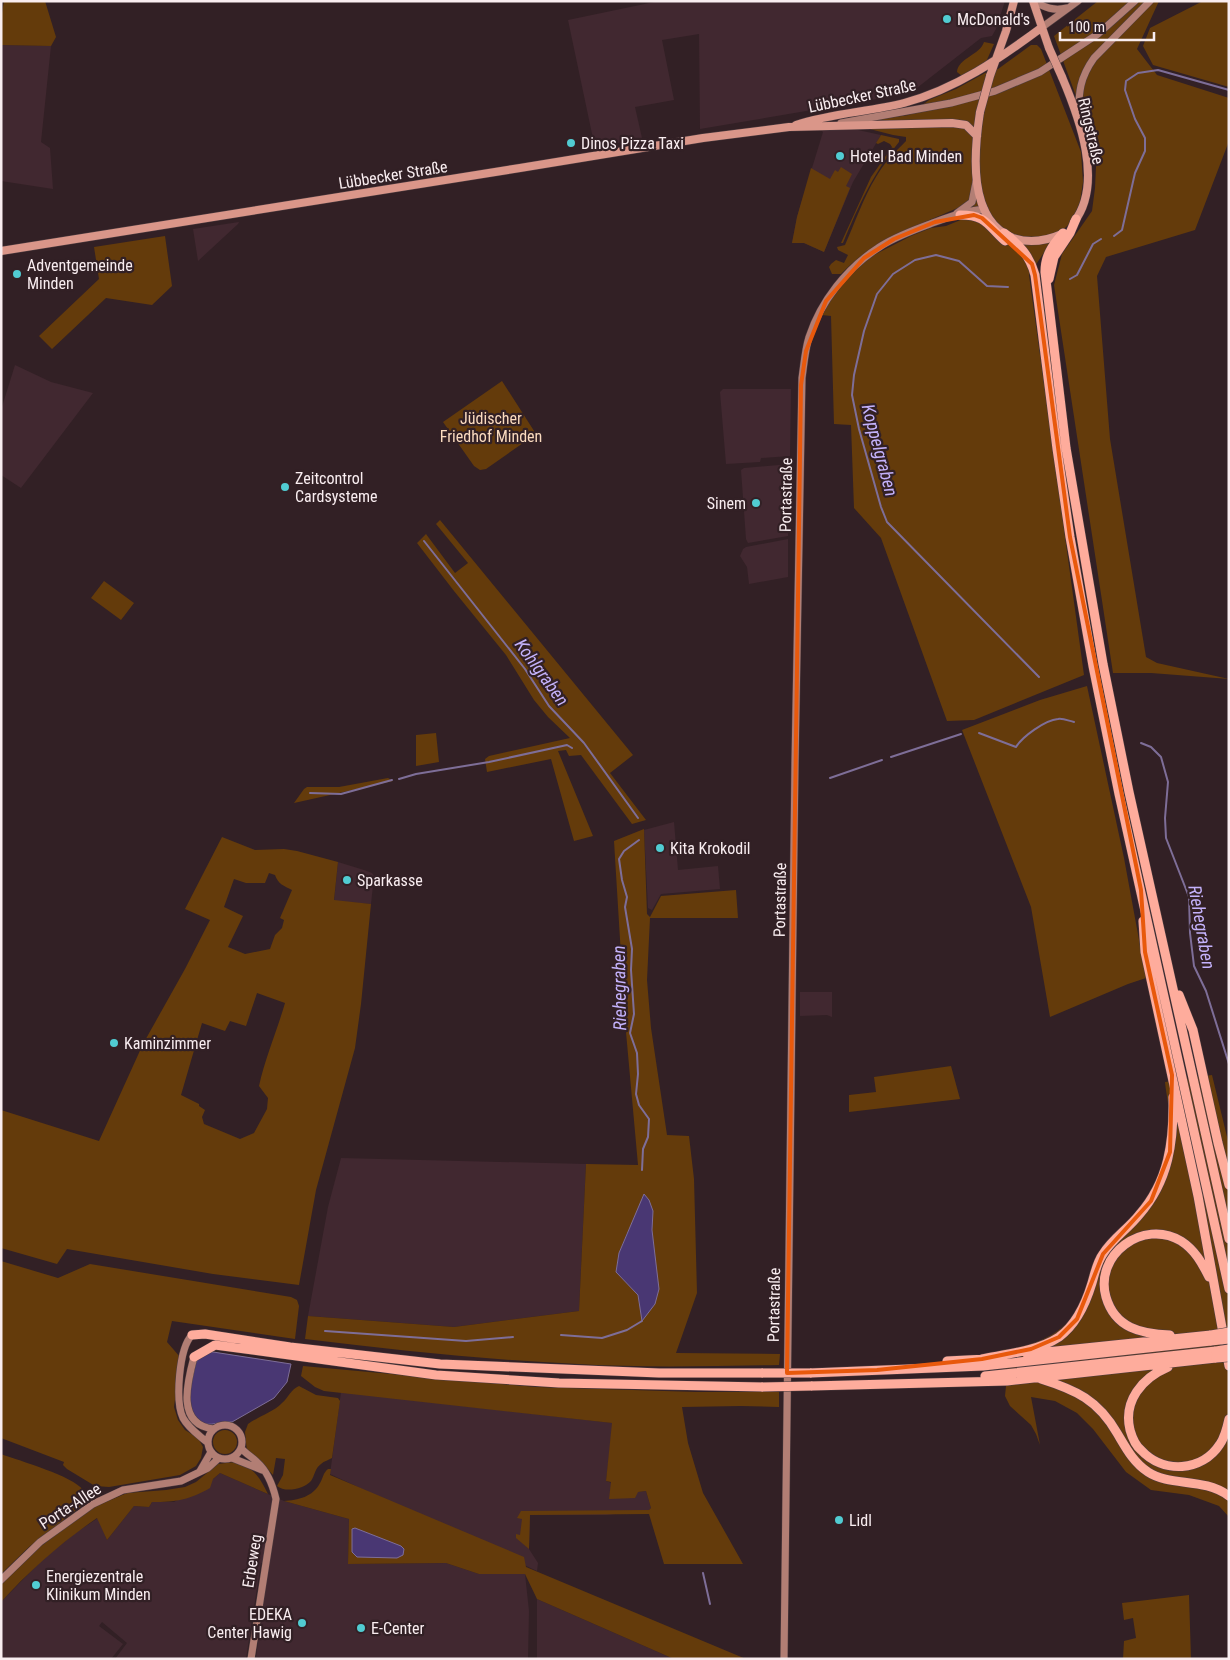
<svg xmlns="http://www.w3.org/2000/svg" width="1230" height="1660" viewBox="0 0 1230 1660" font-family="'Roboto Condensed',sans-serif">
<rect width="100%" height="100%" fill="#322025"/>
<!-- built -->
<path fill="#412830" d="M659,1h346l-9,28 -4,7 -11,2 -68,53 -7,3 -206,35 -1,-95 -37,6 12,60 -39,7 7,31 -47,10 -27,-128z
M1,45l50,1 -10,96 9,6 3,41 -52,-8z
M821,130h37l23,5 -28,47 -29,70 -20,-9h-12l5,-26 26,-85z
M239,222l-1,2 -40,37 -5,-32z
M15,365l36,17 42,11 -72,95 -20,-13v-65z
M723,389h68l-1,67 -29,2 -1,4 -34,2 -6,-72z
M790,464l-2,72 -40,7 -2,-4 -5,-69 3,-2z
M788,539v38l-39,7 -2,-17 -7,-11 3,-7 3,-2z
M674,822l4,48 40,-4 2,23 -59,5 -9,16 -4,-2 -4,-78z
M338,862l26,8 8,3 2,3 -3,28 -37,-3z
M800,992h32v25l-5,-2 -27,1z
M341,1158l245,6 -7,147 -125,16 -146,-11 20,-109z
M341,1392l272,31 -7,58 32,11 8,-1 5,17 -2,2 -42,5h-77l-1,34 9,14 -1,8 -207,-97z
M220,1473l64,28 65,18 -1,45 98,-1 33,11h46l4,37 -1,48h-268v-2h-4l12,-91 -7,-3 -15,96h-131l12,-16 -25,-21 -3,4 24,18 -12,15h-110v-57l41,-42 32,-26 24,-16 9,22 27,-34 15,1 3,-5h22l39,-23z
M537,1599l137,60h-137z"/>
<!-- green -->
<path fill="#643b0b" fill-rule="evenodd" d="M4,1h41l11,36 -5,9 -50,-1v-26z
M1098,1h61l-22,48 20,26 72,23v43l-34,89 -89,27 -9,19 13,163 36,218 11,6 72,16 -78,-6h-38l-59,-388 8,-31 30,-43 3,-23 1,-21 -5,-30 -37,-101z
M1203,1h26v86l-76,-22 -10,-19 7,-18z
M984,42l10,2 -8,18 -24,14 -5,-4c1,-14 23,-17 27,-30z
M1031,45h6l4,4 40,103 2,30 -3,20 -9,20 -20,20 -22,33 55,400 -110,45 -27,1 -66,-183 -27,-30 -3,-83 -17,-1 -3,-108 -9,-1 15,-25 18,-20 19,-15 37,-19 20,-8 15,-2 17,-7 -1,-13c-44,20 -87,32 -121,68h-9l-3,-7 2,-3 5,-4 8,3 4,-8 -10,-5 -1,-3 8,-2c10,-22 18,-47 31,-68 8,-14 19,-25 30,-36v-4l-13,-2 -31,-8 42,-6 -31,-1 36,-5 20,-15 27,-11 29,-16 13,-4z
M881,135l18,4v3c-27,33 -40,63 -56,101h-2l30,-66 21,-30 -2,-3 -6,-3 -6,3 -2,-1z
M841,167l11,7 -6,12 4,2 -26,64 -20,-9h-12l5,-26 14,-49 19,11 5,-9 3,2z
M165,236l7,50 -20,19 -46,-7 -54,51 -13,-13 60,-57 -5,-32z
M502,381l34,53 -50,35 -6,1 -6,-4 -31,-44z
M440,520l193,235 -23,18 36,47 -14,4 -51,-69 -12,1 -3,-6 -8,1 35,85 -19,5 -23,-82 -64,13 -2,-13 4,-3 81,-18 -22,-21 -14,-17 -28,-45 -52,-64 -37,-48 9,-9 29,39 13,-10 -32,-39z
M104,581l30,22 -13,17 -30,-22z
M1087,686l37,172 22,120 -18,6 -78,33 -19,-110 -69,-177 78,-30z
M436,733l3,29 -23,4v-31z
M388,778l5,3 -99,22 10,-14 3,-2h32z
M644,829l3,85 3,3 11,-21 75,-6 2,28h-88l-3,62 4,48 16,107 22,1 5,43 3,114 -21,60 104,1 -1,11c-67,1 -134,3 -201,-1 -92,-4 -183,-14 -273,-25l3,-23 146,11 125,-16 7,-147 52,1 -13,-144 -11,-180zM653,1211l-1,19 3,32 -13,59 -4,-26 -22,-23 3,-19 8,-20z
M222,837l33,13 29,-1 13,2 41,11 -4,38 37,4 -10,100 -6,44 -39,142 -17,95 -86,-11 -146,-25 -10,15 -56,-16v-138l98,31 44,-97 42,-75 25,-49 -25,-11zM269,873l6,2c3,9 9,11 17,15l-12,28 4,2 -2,8 -7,7 -5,14 -25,5 -17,-7 15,-31 -19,-9 10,-28 12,4h19zM257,993l28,10c-8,28 -20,55 -26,83l9,12 -1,11 -13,24 -14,6 -36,-15 -2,-7 3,-7 -6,-4v-2l-18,-9 21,-72 23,8 5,-10 16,5z
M951,1066l9,33 -111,13v-17l27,-3 -2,-15z
M1212,1075l17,70v372l-10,-11 -30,-11 -38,-5 -25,-18 -33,-43 -16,-16 -22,-12 -24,-4 9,48 -4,-11 -5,-9 -21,-19 -5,-10 1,-10 -4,-36c35,-4 69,-18 81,-53 5,-13 6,-28 13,-40 10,-19 27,-30 41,-45 22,-26 33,-62 32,-96 0,-11 -3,-23 -4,-34z
M1,1261l57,17 32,-14 201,33 6,3 2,6 -4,33 -123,-18 -5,21 13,15 -6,50 4,13 7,10 13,8 5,9 -2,11 -5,8 -16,9 -71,12 -14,-1 -28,-17 -4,-4 1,-3 -63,-24z
M303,1366l233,21 161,5h82v15l-38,-1 -59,1 6,36 15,50 40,71h-79l-15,-50 -119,1 -1,34 -13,-11v-4l4,1 2,-16 -5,-1 4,-7 128,-1 2,-2 -5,-17 -8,1 -3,6 -26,1 2,-17 -5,-1 6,-58 -288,-32 -9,-4 -14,-11z
M299,1386l17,9 22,3 2,3 -8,57c-3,2 -8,3 -11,6 -6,4 -6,11 -10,17 -7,8 -26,12 -34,5l6,-11 2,-16 -9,-1 -3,17 -9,-10 -17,-13 -2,-20 3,-8c11,-8 24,-11 34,-21 6,-5 9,-14 17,-17z
M213 1442a12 12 0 1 1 24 0a12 12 0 1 1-24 0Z
M1,1454c19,7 72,22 82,36 4,5 4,9 1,14l-55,43 -28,27z
M235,1462c19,6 24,14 33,32l-48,-21 -7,6 -3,9c-21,12 -34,14 -58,14l-3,5 -15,-1 -27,34 -10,-22c-35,24 -67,52 -96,84v-17l39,-38 25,-20 27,-19 35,-15 39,-3 19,-3 11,-5 22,-18z
M328,1469h3l-1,6 194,82 2,10 220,92h-72l-137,-60 -12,-25h-46l-33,-11 -98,1 1,-45 -65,-18c14,-1 29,-4 36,-18 3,-5 3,-10 8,-14z
M1189,1595l2,64h-68l1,-18 12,-3 -3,-20 -9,2 -2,-17z"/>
<!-- water -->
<path fill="#493773" stroke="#7e6e98" d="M644,1194l5,6 4,11 -1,19 7,59 -4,15 -13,17 -4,-26 -22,-23 3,-19z
M207,1352h6l78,12 -4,18 -13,16 -42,24c-11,-2 -22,6 -31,0 -17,-9 -10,-37 -7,-51 1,-4 1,-9 4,-11 2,-3 6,-6 9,-8z
M355,1528l46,18 3,3 -1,6 -6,3 -40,-1 -5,-5v-23z"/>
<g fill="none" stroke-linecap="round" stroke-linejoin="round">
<!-- stream -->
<path stroke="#7e6e98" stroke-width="2" d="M1114,236l8,-6 13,-57 10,-22v-13l-10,-19 -10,-29 1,-9 12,-8 20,-3 71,20
M1070,279l7,-4 16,-31 8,-5
M1008,287l-21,-1 -28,-25 -23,-6 -21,5 -22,14 -16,20 -13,37 -10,44 -2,20 7,34 22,78 6,15 152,155
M424,541l101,128 24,37 35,37 54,75
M979,733l37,14c6,-10 29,-27 42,-28 5,-1 11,2 16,3
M1141,743l10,4 10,10 7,25 -3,36 1,20 23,59 1,36 4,33 12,25 23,73
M891,757l70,-23
M830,778l52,-18
M399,779l17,-5 73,-12 78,-17 5,3
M310,793l31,1 51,-14
M639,840l-15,11 -5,8 3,21 5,17 -2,10 7,42 -1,21 3,44 -4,19 7,20 1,21 -2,20 3,11 10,14 -1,18 -5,12 -1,21
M325,1331l141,10 47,-4
M561,1335l41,3 25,-8 15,-9
M703,1573l7,31"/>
<defs>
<path id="secondary" d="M1034,1c11,7 20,10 33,7
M1041,28l37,-27
M1078,118c1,-25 1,-39 16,-60l56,-57
M841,123l110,-20 44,-12 45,-19 58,-38 37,-33
M957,213l15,-11 4,-20
M192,1335c-13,13 -17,66 -9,83 6,11 16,17 25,25
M194,1357c-7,26 -18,68 20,72
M208 1442a17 17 0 1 1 34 0a17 17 0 1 1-34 0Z
M241,1448c5,6 11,9 16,14 10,9 16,24 19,37l-25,160
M232,1458l30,12
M200,1471l11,-19
M1,1580l39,-38 53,-38 30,-14 58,-9 27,-13 11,-10
M784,1659l11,-896 7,-385c2,-14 3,-28 7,-41 12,-36 38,-69 69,-89 16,-11 34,-17 52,-24 14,-5 41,-16 55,-14"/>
<path id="primary" d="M1033,1l16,47
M990,76l16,-45 8,-30
M1062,77c17,40 42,106 12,145
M980,112c-6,39 -13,108 33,126 17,6 33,3 49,-4
M796,125c35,-12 73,-13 108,-22 52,-14 95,-44 137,-75
M1,251l519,-83 183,-30 86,-11 163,-4 14,2 11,11"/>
<path id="highway" d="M960,215c27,0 27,10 45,26
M1004,233c15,11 26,23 31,42l22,174 13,88 23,129 26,128 110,495
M1063,233c-11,13 -18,22 -18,39l21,176 37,216 26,128 100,447
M1049,279l5,-22 16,-24 6,-14
M1143,921l2,31 53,244 31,170
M1179,995l14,35 25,113 11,42
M192,1335l13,-1 85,13 150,17 219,9h104
M1170,1335c-29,-1 -55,-7 -64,-38 -12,-42 37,-79 75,-56 14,9 21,22 28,36
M1027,1354l184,-19
M194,1357l21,-12 221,30 123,8 204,4
M982,1359c25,-5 56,-8 77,-22 18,-13 27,-34 33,-54 3,-10 5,-21 11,-29 9,-15 25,-25 36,-39 30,-34 35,-74 34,-118
M947,1361l40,-2
M1168,1367c-26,11 -45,34 -38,63 2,7 5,15 11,20 22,24 61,22 79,-6 5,-7 7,-16 9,-25
M810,1373l173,-7 228,-25
M985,1376l231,-25
M1041,1379c35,11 57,21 76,54 9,15 16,29 31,39 23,15 55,5 81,24
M811,1386l196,-5 209,-23"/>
</defs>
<!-- secondary casing -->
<use href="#secondary" stroke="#4e3d41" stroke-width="8"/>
<!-- primary casing -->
<use href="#primary" stroke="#4e3d41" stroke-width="9"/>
<!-- highway casing -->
<use href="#highway" stroke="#4e3d41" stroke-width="10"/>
<!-- secondary -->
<use href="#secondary" stroke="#b27e74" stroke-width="7"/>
<!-- primary -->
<use href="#primary" stroke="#da9689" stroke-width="8"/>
<!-- highway -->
<use href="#highway" stroke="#feac9c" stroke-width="9"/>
<defs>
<path id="primary-bridge" d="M1049,48l13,29
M980,112l10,-36"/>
<path id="highway-bridge" d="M1211,1335l18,-3
M1211,1341l18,-2
M1216,1351l13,-2
M1216,1358l13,-1
M763,1373h47
M763,1387l48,-1"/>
</defs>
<!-- primary-bridge casing -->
<use href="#primary-bridge" stroke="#4e3d41" stroke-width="9" stroke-linecap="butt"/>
<!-- highway-bridge casing -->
<use href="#highway-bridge" stroke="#4e3d41" stroke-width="10" stroke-linecap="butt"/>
<!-- primary-bridge -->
<use href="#primary-bridge" stroke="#da9689" stroke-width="8"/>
<!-- highway-bridge -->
<use href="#highway-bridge" stroke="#feac9c" stroke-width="9"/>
</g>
<!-- marked area -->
<path fill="none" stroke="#e8590c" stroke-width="4" stroke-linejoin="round" d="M974,215l8,3 50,46 3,11 35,262 71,353 4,62 27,123 -2,77 -19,49 -48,53 -26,65 -18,18 -28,12 -49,10 -105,11 -90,3 14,-988 5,-34 20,-50 38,-43 30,-19 41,-17z"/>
<!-- markers -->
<g fill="#51ccd2" stroke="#322025" stroke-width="2">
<circle cx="947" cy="19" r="5"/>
<circle cx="571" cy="143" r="5"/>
<circle cx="840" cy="156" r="5"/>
<circle cx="17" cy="274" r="5"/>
<circle cx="285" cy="487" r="5"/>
<circle cx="756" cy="503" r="5"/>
<circle cx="660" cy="848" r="5"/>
<circle cx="347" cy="880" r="5"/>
<circle cx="114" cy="1043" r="5"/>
<circle cx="839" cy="1520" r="5"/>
<circle cx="36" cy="1585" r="5"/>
<circle cx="302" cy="1623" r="5"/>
<circle cx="361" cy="1628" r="5"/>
</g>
<g text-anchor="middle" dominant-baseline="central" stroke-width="4.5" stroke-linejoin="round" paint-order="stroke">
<!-- poi labels -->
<g font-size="16" fill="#f9edf0" stroke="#322025" text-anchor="start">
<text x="957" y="19">McDonald's</text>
<text x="581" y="143">Dinos Pizza Taxi</text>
<text x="850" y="156">Hotel Bad Minden</text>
<text x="27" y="265">Adventgemeinde<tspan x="27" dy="18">Minden</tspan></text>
<text x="295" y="478">Zeitcontrol<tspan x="295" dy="18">Cardsysteme</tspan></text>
<text x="746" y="503" text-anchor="end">Sinem</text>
<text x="670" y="848">Kita Krokodil</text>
<text x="357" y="880">Sparkasse</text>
<text x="124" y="1043">Kaminzimmer</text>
<text x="849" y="1520">Lidl</text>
<text x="46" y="1576">Energiezentrale<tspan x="46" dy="18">Klinikum Minden</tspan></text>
<text x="292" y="1614" text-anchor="end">EDEKA<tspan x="292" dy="18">Center Hawig</tspan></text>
<text x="371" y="1628">E-Center</text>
</g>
<!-- street labels -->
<g font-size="16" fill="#f9edf0" stroke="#322025">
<text transform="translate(862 96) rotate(-12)">Lübbecker Straße</text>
<text transform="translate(1091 131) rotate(77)">Ringstraße</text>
<text transform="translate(393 175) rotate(-9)">Lübbecker Straße</text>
<text transform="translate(786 495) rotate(-89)">Portastraße</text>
<text transform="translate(780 900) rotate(-89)">Portastraße</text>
<text transform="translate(774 1305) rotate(-89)">Portastraße</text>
<text transform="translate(70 1506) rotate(-33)">Porta-Allee</text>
<text transform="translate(252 1561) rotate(-81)">Erbeweg</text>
</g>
<!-- park labels -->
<g font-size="16" fill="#fbdbbf" stroke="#322025">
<text x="491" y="418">Jüdischer<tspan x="491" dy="18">Friedhof Minden</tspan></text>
</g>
<!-- water labels -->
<g font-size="18" font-style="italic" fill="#c4b2fb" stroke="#322025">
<text transform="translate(880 450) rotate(75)">Koppelgraben</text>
<text transform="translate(542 672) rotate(54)">Kohlgraben</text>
<text transform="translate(1202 927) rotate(80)">Riehegraben</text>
<text transform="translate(619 988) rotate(-91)">Riehegraben</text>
</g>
</g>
<!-- border -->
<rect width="1230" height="1660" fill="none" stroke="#f9edf0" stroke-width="5"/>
<!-- scale -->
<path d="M1060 32v8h94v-8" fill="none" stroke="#f9edf0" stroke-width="2.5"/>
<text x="1068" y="32" font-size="15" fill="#f9edf0" stroke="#322025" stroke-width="4" paint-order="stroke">100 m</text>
</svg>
